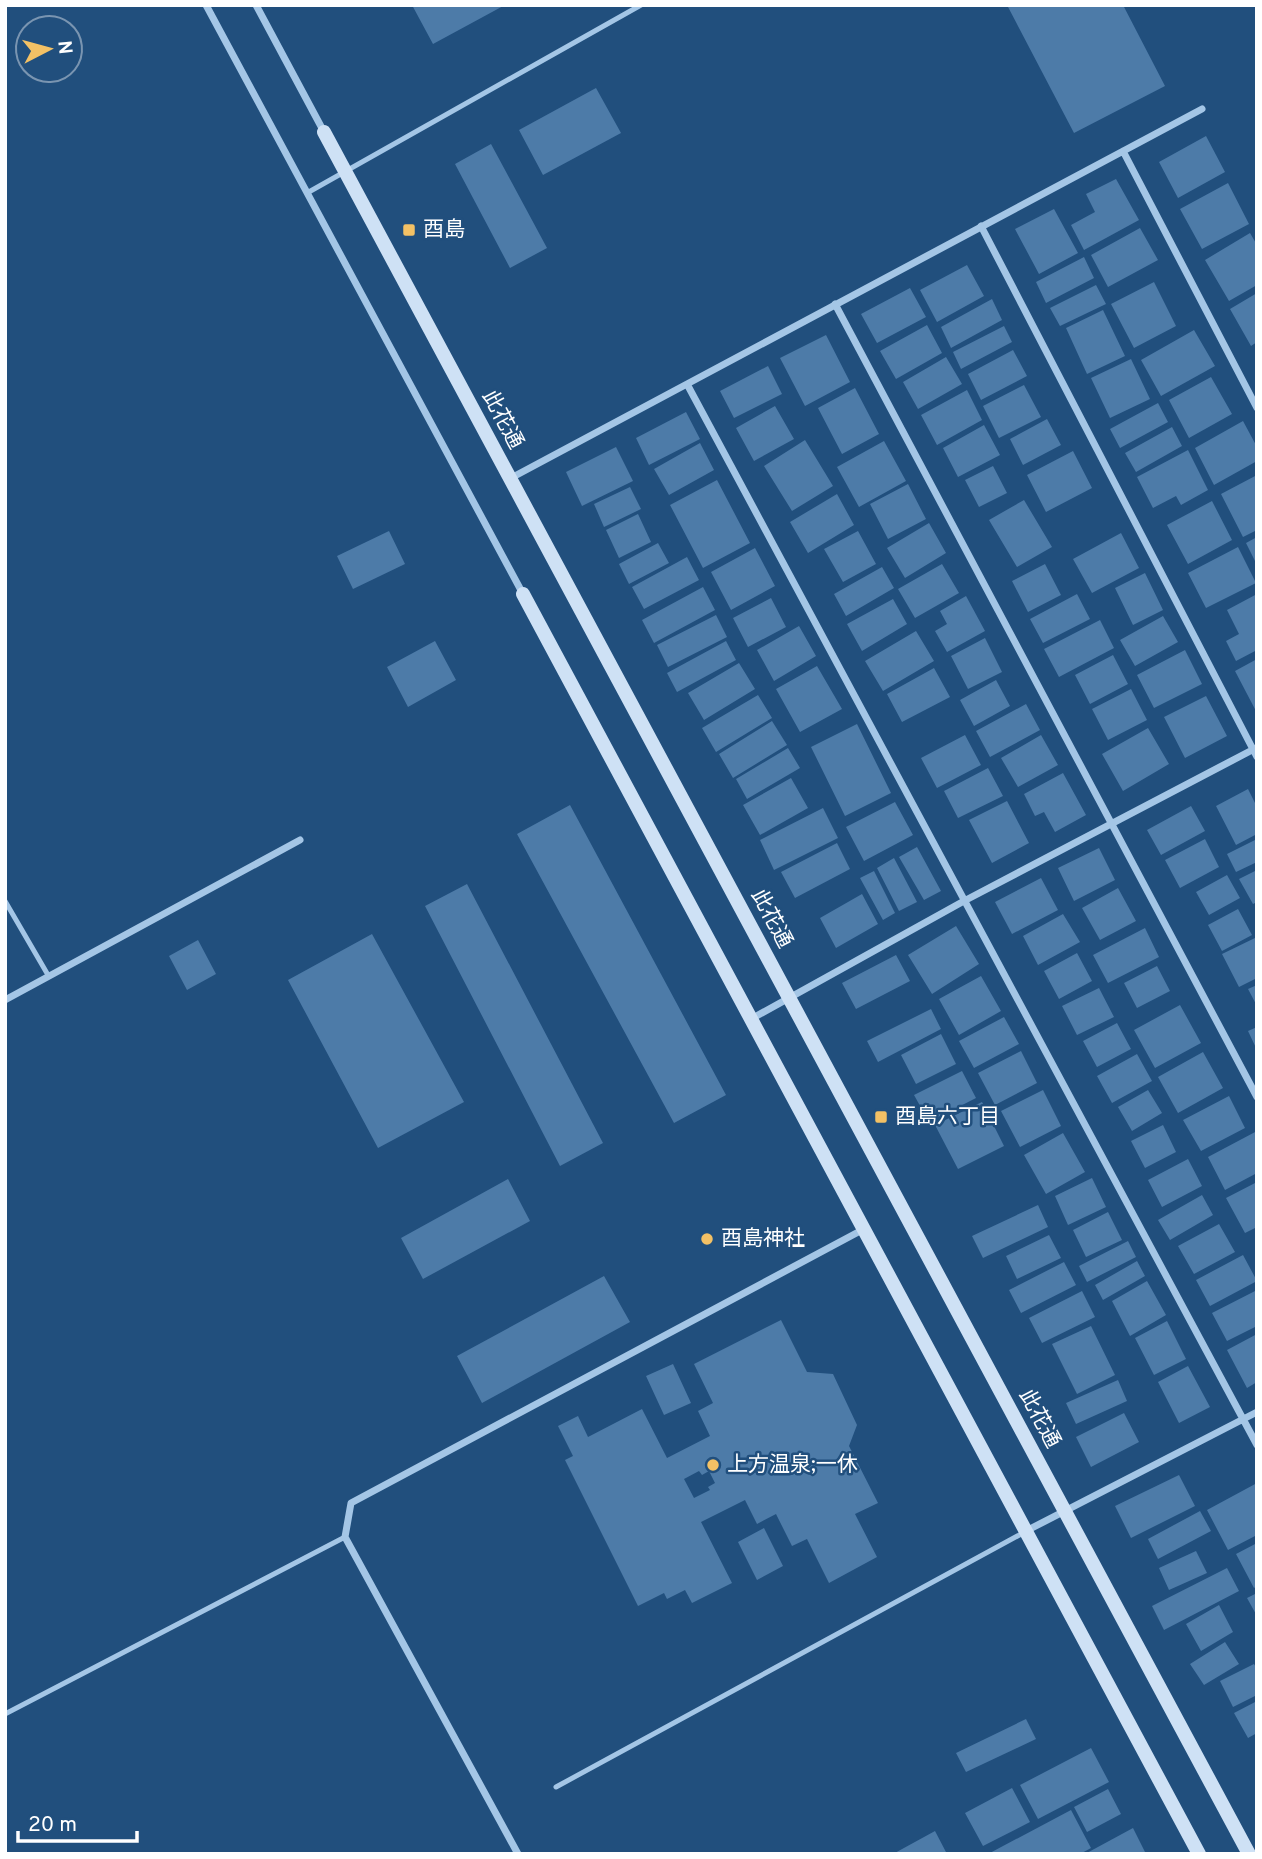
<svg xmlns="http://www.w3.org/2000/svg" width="1262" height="1859" viewBox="0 0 1262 1859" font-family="Overpass,'Noto Sans JP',sans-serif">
<rect width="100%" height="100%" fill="#214f7d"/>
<!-- building -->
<path fill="#4d7ba8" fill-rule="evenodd" d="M412,5h93l-72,39z
M1007,5h116l42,81 -91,47z
M596,88l25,45 -78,42 -24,-45z
M1206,136l19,36 -47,26 -19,-36z
M491,144l56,104 -37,20 -55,-104z
M1116,179l23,41 -55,30 -13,-25 24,-13 -9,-18z
M1228,183l21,41 -47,25 -22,-40z
M1054,209l24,44 -39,21 -24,-45z
M1140,228l18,32 -50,27 -17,-32z
M1250,233l7,12v40l-28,16 -24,-41z
M1084,257l10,21 -48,25 -10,-21z
M967,265l17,31 -47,26 -17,-32z
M1154,282l22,44 -42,22 -23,-44z
M1096,285l10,19 -46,22 -10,-18z
M910,288l16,29 -49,26 -16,-29z
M1257,293v49l-6,4 -21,-37z
M992,299l10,21 -51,28 -10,-21z
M1103,310l22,46 -38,18 -21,-46z
M927,325l15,28 -46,26 -16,-28z
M1004,326l8,16 -51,27 -8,-17z
M1194,330l21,36 -54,30 -20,-36z
M826,335l24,47 -45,24 -25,-48z
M1013,350l14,26 -46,24 -13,-26z
M946,357l16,27 -44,25 -15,-27z
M1131,359l19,40 -40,19 -19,-40z
M768,366l14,28 -48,24 -14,-27z
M1211,377l21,37 -43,24 -20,-38z
M1024,385l17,32 -42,21 -16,-32z
M855,388l24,46 -37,20 -24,-46z
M967,390l15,30 -45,25 -16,-30z
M1158,403l10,19 -48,26 -10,-19z
M775,406l19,33 -40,22 -18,-33z
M686,412l14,27 -51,26 -13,-27z
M1047,419l14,26 -38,20 -13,-26z
M1243,421l14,26v14l-43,24 -19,-37z
M984,425l16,30 -42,22 -15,-29z
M1172,427l10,19 -46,26 -11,-19z
M805,440l28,46 -41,25 -28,-45z
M884,441l22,40 -47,26 -22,-40z
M700,443l14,27 -45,25 -15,-26z
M616,447l17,34 -51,25 -16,-34z
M1188,450l20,40 -27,15 -5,-9 -23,12 -16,-31z
M1073,451l19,37 -46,24 -19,-37z
M993,466l14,27 -28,14 -14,-27z
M1257,475v55l-14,7 -22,-43z
M717,480l33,63 -47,25 -33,-63z
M908,484l18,35 -38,20 -18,-35z
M630,487l11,22 -37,18 -10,-23z
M837,494l17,31 -46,28 -18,-31z
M1024,500l28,47 -35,20 -28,-47z
M1212,501l20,39 -44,24 -21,-39z
M638,514l13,28 -32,16 -13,-28z
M929,523l17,30 -41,25 -18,-30z
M389,531l16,33 -52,25 -16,-33z
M858,531l18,33 -33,18 -19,-33z
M1121,533l18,35 -47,25 -19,-34z
M1257,537v28l-11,-22z
M658,543l11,20 -40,21 -10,-20z
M1238,547l18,36 -50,25 -18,-35z
M755,548l20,38 -44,24 -20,-38z
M687,557l12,23 -55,29 -12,-22z
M942,564l17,29 -44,25 -17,-29z
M1045,564l16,31 -33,17 -16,-31z
M882,567l12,21 -48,28 -12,-22z
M1145,573l18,37 -30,15 -18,-37z
M703,587l12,23 -61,33 -12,-23z
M1077,594l13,25 -47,24 -13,-24z
M1257,594v56l-21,11 -10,-20 13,-7 -12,-24z
M966,596l19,35 -38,21 -12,-21 12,-7 -7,-13z
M771,598l15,29 -38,20 -15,-29z
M893,599l14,25 -45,27 -15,-27z
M716,615l11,22 -59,30 -11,-22z
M1163,616l15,26 -43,24 -15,-26z
M1100,620l14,28 -55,29 -15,-28z
M799,626l17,30 -42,25 -17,-31z
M916,631l18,30 -51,30 -18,-30z
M985,638l17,34 -34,17 -17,-33z
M435,641l21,39 -48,27 -21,-40z
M726,641l10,19 -59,32 -10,-19z
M1185,650l17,34 -48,24 -17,-33z
M1113,655l15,29 -38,20 -15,-29z
M1257,659v54l-22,-42z
M739,663l16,26 -51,31 -16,-27z
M817,666l25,43 -42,23 -24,-43z
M934,668l16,29 -48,25 -15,-28z
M996,680l14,26 -36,20 -14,-26z
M1131,689l16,31 -39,20 -16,-31z
M758,695l14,23 -56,34 -14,-24z
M1206,696l21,40 -42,22 -21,-41z
M1026,704l14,26 -50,27 -14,-26z
M772,721l15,24 -54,33 -14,-24z
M857,724l34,69 -46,23 -34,-69z
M1148,728l21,36 -46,27 -21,-37z
M965,735l16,30 -44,23 -16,-30z
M1041,735l17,30 -40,22 -17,-29z
M788,748l12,20 -53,31 -11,-20z
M988,768l15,28 -45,22 -14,-27z
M1063,773l23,42 -31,17 -11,-20 -9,4 -11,-22z
M791,778l17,30 -48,27 -17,-30z
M1248,789l9,18v27l-21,11 -20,-39z
M1007,801l22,42 -37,20 -23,-43z
M895,802l18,33 -49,26 -18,-34z
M570,805l156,290 -52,28 -157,-289z
M1191,806l14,25 -44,24 -14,-25z
M823,808l15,30 -64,32 -14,-30z
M1205,839l14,28 -39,21 -15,-28z
M1257,839v23l-21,10 -9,-18z
M837,843l13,26 -55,29 -14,-26z
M917,847l24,44 -17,9 -25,-43z
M1099,848l16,32 -41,21 -16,-33z
M894,858l23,44 -18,9 -22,-43z
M1257,870v32l-4,2 -14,-25z
M874,871l21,42 -12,7 -23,-42z
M1227,875l13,23 -31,17 -13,-23z
M1041,878l17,32 -46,24 -17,-32z
M467,884l136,259 -43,23 -135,-260z
M1118,888l18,33 -36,19 -18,-32z
M862,894l16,30 -42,24 -16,-30z
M1238,909l14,26 -30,16 -14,-26z
M1063,914l17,28 -42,23 -15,-29z
M956,926l23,38 -47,30 -24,-39z
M1145,928l14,29 -51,26 -15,-28z
M372,934l92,168 -86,46 -90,-168z
M1257,937v41l-18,9 -17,-33z
M198,940l18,34 -29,16 -18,-34z
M1077,953l15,28 -33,18 -15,-28z
M896,955l14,26 -54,28 -14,-26z
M1157,966l13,25 -33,17 -13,-25z
M981,976l20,35 -42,24 -20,-36z
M1257,985v21l-9,-17z
M1099,988l15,29 -37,18 -15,-29z
M1180,1005l21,38 -46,25 -21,-38z
M931,1009l10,20 -63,33 -11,-21z
M1004,1017l15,27 -45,24 -15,-27z
M1117,1023l14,26 -34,18 -14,-26z
M1257,1027v23l-9,-19z
M941,1034l15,30 -40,20 -15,-29z
M1021,1051l16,32 -42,22 -17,-32z
M1203,1052l20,36 -45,25 -20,-36z
M1137,1054l15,27 -40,22 -15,-27z
M962,1071l14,27 -47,24 -15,-27z
M1043,1090l18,36 -41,21 -19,-36z
M1148,1090l14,23 -30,18 -14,-24z
M1229,1096l16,32 -44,23 -18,-31z
M982,1102l22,44 -46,23 -23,-44z
M1163,1125l13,27 -31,16 -14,-27z
M1257,1131v42l-32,17 -17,-33z
M1063,1133l22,39 -39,22 -22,-39z
M1188,1159l14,27 -40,21 -14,-27z
M1092,1178l14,29 -38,18 -13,-29z
M508,1179l22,42 -107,58 -22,-41z
M1257,1182v45l-12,6 -19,-35z
M1202,1195l11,20 -43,25 -12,-20z
M1038,1205l10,22 -65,31 -11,-22z
M1108,1212l14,28 -36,17 -13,-27z
M1219,1224l16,28 -41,22 -16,-28z
M1049,1235l12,23 -44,21 -11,-23z
M1128,1241l8,16 -49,25 -8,-16z
M1243,1255l14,26 -47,25 -14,-26z
M1137,1261l8,15 -42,24 -8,-15z
M1064,1262l12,23 -55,28 -12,-23z
M604,1276l26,46 -148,81 -25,-47z
M1147,1281l19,34 -36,21 -18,-35z
M1257,1290v36l-30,15 -15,-28z
M1082,1291l13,26 -53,26 -13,-25z
M781,1320l26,52 26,2 24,51 -8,21 29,57 -23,11 22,43 -48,26 -22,-44 -15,7 -16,-32 -19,10 -12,-24 -44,22 31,61 -40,20 -7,-13 -18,9 -3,-6 -26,13 -73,-146 8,-4 -15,-30 20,-10 10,21 54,-28 25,49 43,-22 -12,-25 15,-8 -19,-39zM699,1471l3,4 7,-4 6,12 -7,4 2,3 -16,8 -10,-19z
M1167,1321l19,38 -32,16 -19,-37z
M1091,1326l24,49 -38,19 -25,-50z
M1257,1334v48l-10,6 -20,-38z
M673,1364l18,39 -27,12 -18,-39z
M1188,1366l22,41 -31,16 -21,-41z
M1118,1380l9,21 -51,23 -10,-21z
M1124,1413l15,29 -48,25 -15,-30z
M1179,1475l16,31 -64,32 -16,-32z
M1257,1483v52l-29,15 -21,-40z
M1200,1511l11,20 -53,28 -10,-20z
M764,1528l19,38 -26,14 -19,-38z
M1257,1543v43l-3,2 -18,-34z
M1196,1551l11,22 -38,17 -10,-22z
M1227,1568l12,23 -75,39 -12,-24z
M1257,1593v23l-10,-18z
M1219,1605l14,27 -32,19 -15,-27z
M1225,1642l14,22 -35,21 -14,-21z
M1254,1664l3,5v26l-24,12 -13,-26z
M1257,1701v32l-9,5 -14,-25z
M1026,1719l10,20 -70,33 -10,-19z
M1091,1748l18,34 -71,37 -18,-34z
M1012,1788l18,34 -47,24 -18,-33z
M1108,1789l13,25 -34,18 -13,-25z
M1071,1810l20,38 -11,6h-92z
M1133,1828l13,26h-61z
M935,1831l12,23h-54z"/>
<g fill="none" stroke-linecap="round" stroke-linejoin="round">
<!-- lane -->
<path stroke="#a4c6e6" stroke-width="5" d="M307,193l334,-188
M5,901l43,74
M5,1714l340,-177
M556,1787l467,-254"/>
<!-- street -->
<path stroke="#a4c6e6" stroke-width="7" d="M206,5l317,589
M256,5l68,127
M1123,151l134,257
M981,226l276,531
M835,304l422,793
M687,384l570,1061
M511,478l691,-369
M5,1000l295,-160
M751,1019l213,-118 292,-153
M1026,1531l231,-119
M518,1854l-173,-317 6,-34 513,-274"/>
<!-- secondary -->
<path stroke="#cee1f5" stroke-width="14" d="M324,132l925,1722
M523,594l676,1260"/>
</g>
<!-- markers -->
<g fill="#f3c165" stroke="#214f7d" stroke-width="2.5">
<rect x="402" y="223" width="14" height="14" rx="3.5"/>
<rect x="874" y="1110" width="14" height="14" rx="3.5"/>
<circle cx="707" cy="1239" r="7"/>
<circle cx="713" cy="1465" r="7"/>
</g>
<g text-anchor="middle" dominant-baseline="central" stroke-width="5" stroke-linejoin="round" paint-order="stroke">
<!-- poi labels -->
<g font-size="21" fill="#fff" stroke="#214f7d" text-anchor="start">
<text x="423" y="230">酉島</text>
<text x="895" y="1117">酉島六丁目</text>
<text x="721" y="1239">酉島神社</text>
<text x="727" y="1465">上方温泉;一休</text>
</g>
<!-- street labels -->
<g font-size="21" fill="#fff" stroke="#214f7d">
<text transform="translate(502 420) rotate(62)">此花通</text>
<text transform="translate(771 919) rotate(62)">此花通</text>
<text transform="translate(1039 1419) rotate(62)">此花通</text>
</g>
</g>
<!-- border -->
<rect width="1262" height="1859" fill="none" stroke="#ffffff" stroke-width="14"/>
<!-- north arrow -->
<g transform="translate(49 49) rotate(84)"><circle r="33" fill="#214f7d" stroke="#7a95b1" stroke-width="2"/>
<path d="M0-5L12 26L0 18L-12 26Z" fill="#f3c165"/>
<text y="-10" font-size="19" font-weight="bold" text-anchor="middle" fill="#ffffff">N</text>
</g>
<!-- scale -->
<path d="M18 1831v10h119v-10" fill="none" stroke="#ffffff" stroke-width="3.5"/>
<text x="28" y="1831" font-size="21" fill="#ffffff" stroke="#214f7d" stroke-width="5" paint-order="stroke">20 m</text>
</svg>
